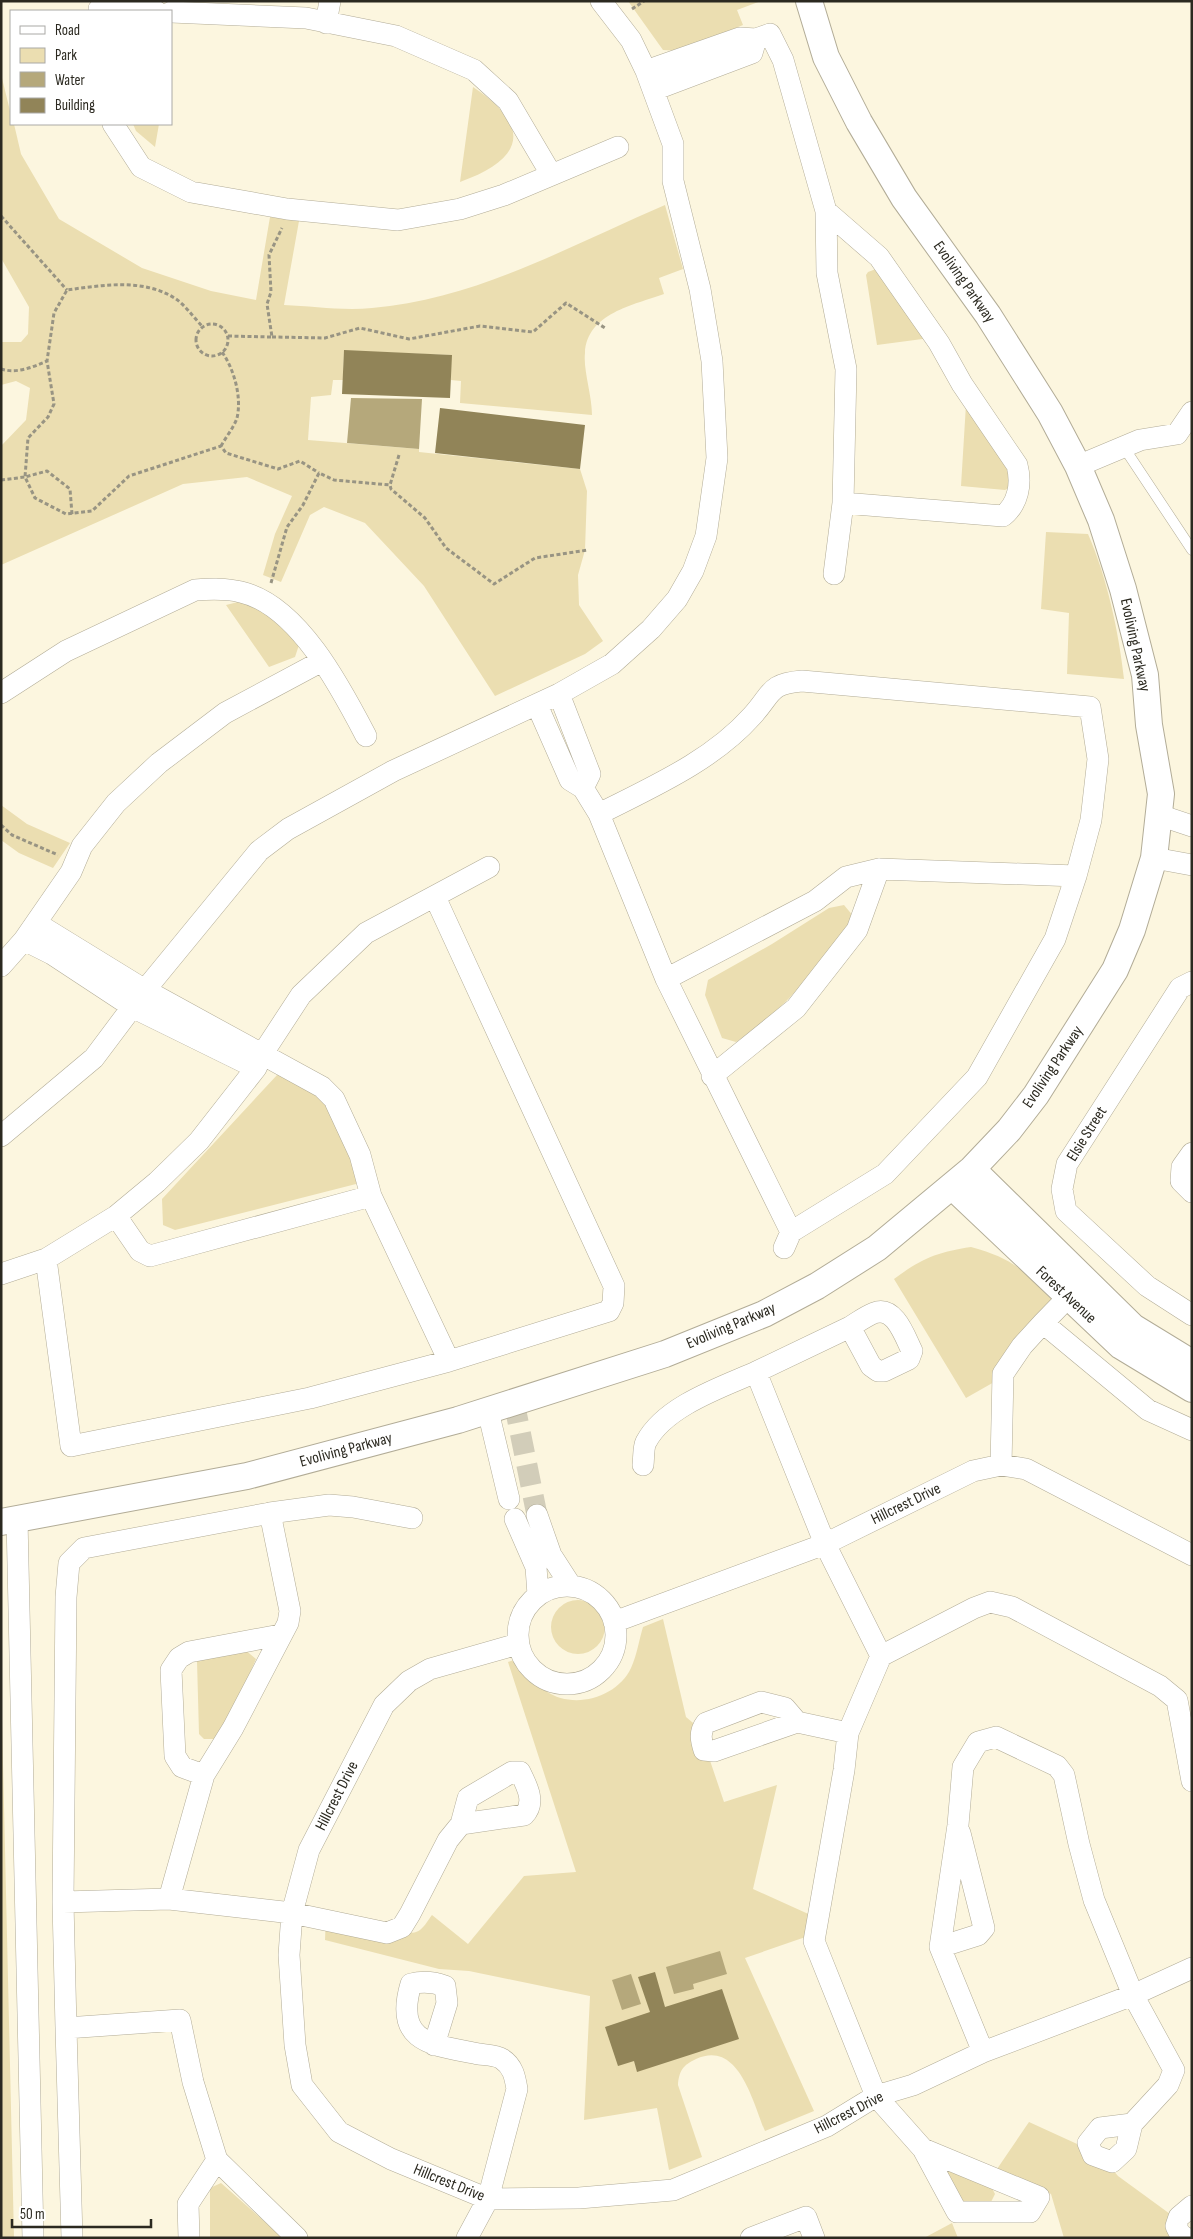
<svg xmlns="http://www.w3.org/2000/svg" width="1193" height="2239" viewBox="0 0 1193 2239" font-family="'Sofia Sans Condensed',sans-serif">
<rect width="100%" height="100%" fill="#fcf6df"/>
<!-- green -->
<path fill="#ebdeb1" d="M628,1h133l-24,9 6,15 -63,26 -17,-1z
M1,74l10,41v9h3l7,30 38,65 83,49 69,23 45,9 14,-83 29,4 -15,84c28,1 59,6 88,3 105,-9 197,-62 293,-103l18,64 -24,9 5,16c-30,11 -77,19 -79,59 -2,17 7,42 7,62l-132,-12 1,-22 -10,-1v-25l-107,-4 -1,29h-10l-2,15 -20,2 -3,43 111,9v3l161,17 7,22 -2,59 -7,25 1,30 24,36 -18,13 -90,42 -71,-110 -59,-63 -41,-16 -14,8 -29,67 -18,-7 12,-41 17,-38 -45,-19 -64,7 -182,81v-119l25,-26 4,-32 -14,-7 -15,4v-43h20l7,-8 1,-27 -28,-49z
M473,87c60,40 51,72 -13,95z
M133,124h26l-4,23 -19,-16z
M876,269l54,69 -53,7 -11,-70 2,-3z
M967,388l47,78v20l-9,4 -44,-4z
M1046,532l42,2c19,43 31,99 36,145l-57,-5 2,-61 -28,-4z
M238,602l15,2 47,38 -5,15 -26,10 -43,-62z
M1,805l26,19 43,19 -17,25 -34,-15 -18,-13z
M844,905l10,12c-38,50 -64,90 -118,125l-14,-4 -17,-43 3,-15 64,-36 57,-36z
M278,1074l53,25 31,78 -6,7 -181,46 -12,-5 -1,-26z
M971,1247c44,12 53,24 84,56l-52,74 -37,21 -72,-119c27,-20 43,-27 77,-32z
M551 1627a27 27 0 1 1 54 0a27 27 0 1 1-54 0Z
M663,1619l23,98 13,11 25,74 53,-17 -24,104 62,28 2,16 -72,25 69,153 -49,20c-12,-28 -26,-92 -69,-72 -13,6 -17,12 -18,26l24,72 -33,13 -12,-62 -73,12 6,-124 -121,-25 -30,-2 -114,-29 1,-24c18,4 75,21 90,16 7,-2 12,-12 16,-17l36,29 56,-68 52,-4 -68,-210 12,-4c7,12 14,25 26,33 27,19 71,7 85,-23 6,-13 8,-28 12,-41z
M244,1649l12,10 -35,80h-17l-5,-5 -2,-73z
M1,1676l13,562h-13z
M1029,2122l70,32 19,22 74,54v8h-128l-13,-44 -54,-25z
M940,2163l50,21 5,10 -4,8 -30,6z
M221,2183l62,55h-73v-50z
M952,2223l6,15h-34z"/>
<!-- water -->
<path fill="#b5a87b" d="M351,398l71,1 -3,50 -72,-6z
M720,1951l7,23 -34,10 1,5 -20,5 -8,-27z
M631,1974l10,30 -19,6 -10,-30z"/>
<!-- building -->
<path fill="#918458" d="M344,350l108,5 -2,43 -108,-4z
M440,408l145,17 -5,44 -145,-16z
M655,1972l10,35 57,-18 17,50 -102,33 -3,-11 -16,5 -13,-39 45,-15 -12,-35z"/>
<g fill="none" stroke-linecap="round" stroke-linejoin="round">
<!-- minor-tunnel -->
<path stroke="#d2cdb9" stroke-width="21" stroke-dasharray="21 11" stroke-linecap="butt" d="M514,1402l23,113"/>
<defs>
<path id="service" d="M1123,446l69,104"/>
<path id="minor" d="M99,9l57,2
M171,12l135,6 90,18 78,34 34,31 43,73
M326,23l4,-22
M646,71l94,-33 16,1 14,-5 13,26 43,151 1,62 19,96 -3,134 -9,71
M654,90l98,-37 4,-14
M113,124l28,43 50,25 96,17 111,11 62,-11 44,-14 114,-48
M826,211l53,46 60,86 23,41 55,81c5,19 1,39 -14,51l-160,-13
M1078,466l62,-26 37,-6 15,-22
M1,693l65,-42 129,-61c15,-1 31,-2 46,2 57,13 100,96 125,144
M559,694l31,80 -7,14
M537,705l33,75 13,8 16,26 67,165 125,253 -7,16
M599,814c53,-27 113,-53 153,-98 21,-23 16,-32 50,-35l288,26 8,52 -7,61 -15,56 -21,63 -78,138 -92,97 -94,58
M1159,815l33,11
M1154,858l38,7
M36,923l109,67 177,97 12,12 26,56 11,41 78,165
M24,940l28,14 82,54 122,60
M1,966l23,-26 47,-68 11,-26 34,-43 43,-40 66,-50 97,-52
M666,979l149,-78 31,-24 33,-8 197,7
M1192,982l-12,6 -113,176 -5,25 4,22 81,75 45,29
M712,1076l84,-68 61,-78 22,-61
M1,1136l93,-78 51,-68 114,-139 29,-22 105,-58 166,-77 53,-30 39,-35 26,-30 16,-28 13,-35 11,-78 -5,-97 -12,-72 -27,-108v-37l-27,-73 -15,-31 -30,-39
M1192,1153l-10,14 -1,14 11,11
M116,1216l24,35 10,5 221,-60
M46,1259l25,187 239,-48 139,-37 160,-50 4,-8 1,-17 -179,-389
M1,1274l45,-15 70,-43 41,-34 42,-41 57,-73 7,-15 38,-58 65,-62 123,-66
M1043,1323l36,-37
M756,1372l94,-45 21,39 7,5h6l25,-12 3,-8c-7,-14 -17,-46 -38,-38 -8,3 -16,9 -24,14
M488,1411l21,88
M643,1465c1,-7 0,-17 3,-23 19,-36 76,-55 110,-70l69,172 56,112 -33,77 -4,37 -30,171 62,155 47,53 34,63h73l9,-15 -116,-48
M1001,1465l2,-91 19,-28 21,-23 105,87 44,20
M270,1513l59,-8 24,2 59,11
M537,1515l14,40 20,31
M17,1519l16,719
M515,1519l21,48 2,28
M518 1635a49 49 0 1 1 98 0a49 49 0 1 1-98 0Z
M614,1622l211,-78 148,-73 28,-6 25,4 166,86
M518,1644l-88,25 -21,12 -25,24 -75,145 -17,63 -3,42 6,90 7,40 37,47 52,27 97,40 91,-1 94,-8 154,-64 49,-30 37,-11 70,-33 150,-57 59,-27
M881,1656l93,-48 16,-6 22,5 148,79 17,14 15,81
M797,1722l-12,-14 -24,-6 -55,21c-7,9 -5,17 -2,27l10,1 83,-29 51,11
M204,1775l-22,-8 -7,-11 -4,-86 8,-12 10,-6 91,-17
M169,1899l123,14 95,20 15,-6 8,-13 38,-74 13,-16 7,-26 44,-26h8c7,14 16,31 4,43l-63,9
M63,1902l106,-3 35,-124 29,-47 55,-105 2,-12 -20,-98 -186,35 -15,15 -3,34 -3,305 3,126
M940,1947l38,-12 6,-7 -24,-95
M434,2045l13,-42 -2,-17c-11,-4 -23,-5 -34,-2 -18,60 23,61 68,70 7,1 17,1 23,5 11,7 13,18 15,30l-29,110 -21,39
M983,2052l-43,-105 18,-122 5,-58 15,-25 18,-5 61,29 7,9 15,69 15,56 39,95 41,75 -6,15 -36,39 -6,25 -14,13 -19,-7 -5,-12 12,-15 32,-4
M72,2238l-6,-210 114,-8 13,62 24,78
M189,2238l-1,-34 29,-44 80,78
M751,2238l55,-21 8,21
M1186,2238l-6,-4 -4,-8 3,-9 13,-11"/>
<path id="tertiary" d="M972,1169l161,158 59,36
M952,1186l169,160 71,43
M1,1522l246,-46 211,-56 207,-66 99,-40 53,-28 60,-38 95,-79 37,-39 27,-35 79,-125 17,-40 22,-72 7,-64 -12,-69 -4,-50 -22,-86 -22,-69 -23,-54 -28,-53 -62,-98 -84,-117 -45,-76 -33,-65 -17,-56"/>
</defs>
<!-- service casing -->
<use href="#service" stroke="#b2ac97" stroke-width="11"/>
<!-- minor casing -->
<use href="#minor" stroke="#b2ac97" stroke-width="22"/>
<!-- tertiary casing -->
<use href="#tertiary" stroke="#b2ac97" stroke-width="28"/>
<!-- path -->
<path stroke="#989483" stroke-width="3" stroke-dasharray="4 2.5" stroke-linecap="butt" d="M632,9l12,-8
M1,216l66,74
M196 340a16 16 0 1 1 32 0a16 16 0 1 1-32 0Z
M228,336l44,1 -5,-33 4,-12 -2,-37 13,-27
M272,337l53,1 35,-10 49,11 71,-13 53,6 33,-29 39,25
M1,369c16,5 32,-2 46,-8
M221,446c5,-9 13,-19 16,-28 5,-21 -3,-49 -15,-66
M399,455l-9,30 1,4 34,29 21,30 48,36 41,-26 53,-8
M1,480l24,-3 10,21 31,16 26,-3 37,-35 92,-30 5,7 52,16 22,-8 19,12
M72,514l-2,-25 -23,-18 -22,6 3,-39 20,-21 6,-13 -7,-43 7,-48 13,-23c36,-5 77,-12 109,9 10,7 18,19 27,28
M271,583l16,-56 16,-22 16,-32 15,7 56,5
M1,825l11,10 46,20"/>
<!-- service -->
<use href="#service" stroke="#fff" stroke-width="10"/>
<!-- minor -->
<use href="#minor" stroke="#fff" stroke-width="21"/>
<!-- tertiary -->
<use href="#tertiary" stroke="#fff" stroke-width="26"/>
</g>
<g text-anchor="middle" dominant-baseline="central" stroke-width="4" stroke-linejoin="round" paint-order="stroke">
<!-- street labels -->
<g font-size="16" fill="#2b2920" stroke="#fff">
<text transform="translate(964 282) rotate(55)">Evoliving Parkway</text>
<text transform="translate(1135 645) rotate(78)">Evoliving Parkway</text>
<text transform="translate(1053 1067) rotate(-56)">Evoliving Parkway</text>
<text transform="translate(1087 1134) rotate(-58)">Elsie Street</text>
<text transform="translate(1066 1295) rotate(43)">Forest Avenue</text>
<text transform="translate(731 1326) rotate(-23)">Evoliving Parkway</text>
<text transform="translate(346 1450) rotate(-15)">Evoliving Parkway</text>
<text transform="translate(906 1504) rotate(-26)">Hillcrest Drive</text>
<text transform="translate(337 1796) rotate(-63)">Hillcrest Drive</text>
<text transform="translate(849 2113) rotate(-27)">Hillcrest Drive</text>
<text transform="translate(449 2183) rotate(22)">Hillcrest Drive</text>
</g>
</g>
<!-- border -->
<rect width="1193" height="2239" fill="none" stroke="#2b2920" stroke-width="5"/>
<!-- legend -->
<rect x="10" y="10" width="162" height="115" fill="#ffffff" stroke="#aaa9a6"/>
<rect x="20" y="26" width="25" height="8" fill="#ffffff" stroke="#aaa9a6"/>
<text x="55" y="35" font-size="15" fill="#2b2920">Road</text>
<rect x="20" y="48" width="25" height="15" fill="#ebdeb1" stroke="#aaa9a6"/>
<text x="55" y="60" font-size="15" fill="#2b2920">Park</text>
<rect x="20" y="72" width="25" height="15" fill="#b5a87b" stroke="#aaa9a6"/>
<text x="55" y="85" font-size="15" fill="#2b2920">Water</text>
<rect x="20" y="98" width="25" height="15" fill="#918458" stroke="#aaa9a6"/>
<text x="55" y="110" font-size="15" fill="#2b2920">Building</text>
<!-- scale -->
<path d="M12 2219v8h139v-8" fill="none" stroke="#2b2920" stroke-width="2.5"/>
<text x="20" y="2219" font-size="15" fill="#2b2920" stroke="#ffffff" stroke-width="4" paint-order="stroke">50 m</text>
</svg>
